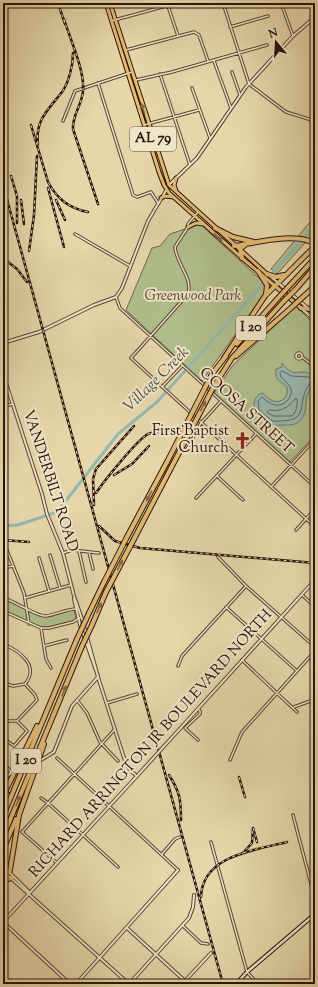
<svg xmlns="http://www.w3.org/2000/svg" width="318" height="987" viewBox="0 0 318 987" font-family="'Sorts Mill Goudy',serif">
<rect width="100%" height="100%" fill="#e6d7ab"/>
<filter id="stains"><feTurbulence type="fractalNoise" baseFrequency=".005" numOctaves="4"/><feColorMatrix values="0 0 0 0 .2 0 0 0 0 .09 0 0 0 0 .02 0 0 0 .5 -.17"/></filter>
<radialGradient id="worn" r=".72"><stop offset=".6" stop-color="#630" stop-opacity="0"/><stop offset="1" stop-color="#630" stop-opacity=".3"/></radialGradient>
<!-- green -->
<path fill="#b0bf8d" stroke="#6c684c" d="M315,216v16l-38,42 -6,-5z
M200,224l61,56 4,6 -1,8 -62,87 -76,-71 26,-62 8,-2 10,-12z
M296,306l19,19v110l-25,27 -76,-69 19,-28z
M3,599c14,3 28,16 40,17 10,1 21,-5 31,-6l2,10 -27,7h-8l-38,-17z"/>
<!-- water -->
<path fill="#97b8b0" stroke="#6b766e" d="M282,363c13,17 15,5 30,11l3,8c-2,4 -7,9 -8,14 -2,7 0,17 -6,24 -5,5 -10,5 -17,5 -4,0 -9,1 -13,0 -13,-3 -26,-25 -9,-32 4,2 6,6 11,8 9,3 16,-5 14,-14 -7,-6 -13,-8 -11,-18l6,-2z"/>
<g fill="none" stroke-linecap="round" stroke-linejoin="round">
<!-- shore -->
<path stroke="#60655d" stroke-width="1" d="M283,371l8,5 18,1 3,4c-20,22 4,42 -40,40l-13,-11 -1,-9 4,-4c9,8 17,12 26,3 8,-12 0,-15 -7,-23l-1,-4z
M295,399h2c1,5 -1,14 -5,17h-19l-6,-4 2,-2c11,2 19,-2 26,-11z"/>
<!-- river -->
<path stroke="#97b8b0" stroke-width="3" d="M3,526l15,-1 39,-13 61,-78 39,-32 158,-176"/>
<defs>
<path id="minor" d="M167,3l11,33
M223,3l26,81 37,28 29,9
M281,3l12,33
M111,21l66,-18
M230,27l38,-11
M126,50l68,-18 5,3 9,26
M214,61l17,47
M232,72l8,23
M160,74l30,91
M136,80l36,-8 95,-27
M98,83l35,112 4,2 14,-5 7,11
M192,88l18,50
M63,121l12,-30 57,-19
M144,125l55,-15
M198,212l-10,12v3l-13,20c1,17 18,30 13,47l-57,64 184,169
M75,234l55,32
M116,297l4,11 84,77
M296 356a3 3 0 1 1 6 0a3 3 0 1 1-6 0Z
M302,357l13,10
M162,387l20,-21
M207,388l108,99
M3,407l9,-3
M311,443l4,4
M187,449l14,-26 20,-22
M217,476l26,24
M272,486l43,-47
M196,498l60,-64
M296,530l19,-21
M3,548h3l18,45 5,31
M79,551l7,31
M89,552l4,17
M63,553l9,-3 27,3
M50,555l10,33
M218,557l28,29 69,61
M39,558l10,33
M3,568l10,-2
M302,595l13,12
M3,598c12,3 34,19 43,18 10,-1 20,-7 30,-7
M25,598l46,-13
M226,607l71,64
M3,611l38,17h8l24,-6 8,-5
M41,628l5,31 5,9
M3,644c17,7 37,22 22,40l-12,2 -10,-3
M44,646l23,-6
M242,660l55,52
M178,666l4,-10 9,-10 55,-60
M77,700l10,13 13,29 18,19
M107,703l30,-9
M294,707l19,-7
M198,709l2,2v3l-15,14 13,12
M3,721h14
M17,721l20,-21 -2,-5 -9,-10
M7,741l7,5 13,-15 -10,-10
M57,758l121,112
M230,760l12,-28 73,-81
M3,762l8,10
M41,798l7,5 70,64
M293,815l22,84
M211,842l36,130 11,12
M162,854l13,-15 5,-2
M57,863l-35,-31 93,-103
M183,926l18,17 7,1
M3,976l8,8
M46,981l3,3"/>
<path id="tertiary" d="M169,185l28,-27 49,-71 47,-51 22,-19
M270,276l45,38
M303,310l12,10
M3,343l36,-11 55,-27 22,-8 6,-9 26,-67 19,-32
M3,374l39,120 5,20 16,39 11,43 9,26
M74,599l6,26 18,51
M196,711l119,-131
M41,760l13,-8 18,-46 26,-29
M3,780l10,-9
M3,866l26,26
M3,871l126,113
M3,922l134,-146 -5,-4 -6,-8 -28,-87 -14,-51
M3,922l67,62
M127,928l58,53
M76,984l102,-114
M129,984l60,-66 4,-11 1,-12
M182,984l29,-31"/>
<path id="secondary" d="M236,984l11,-12 68,-58"/>
<path id="primary" d="M106,3l53,169 5,13 5,8 73,65 59,50
M110,3l59,182 98,89
M176,191l-2,-6 2,-7
M161,198l4,-2 8,1
M188,227l8,-4 7,1"/>
<path id="motorway" d="M215,228l18,9 21,5
M234,246c19,-3 68,-15 81,-1
M242,258l-2,-9 5,-4
M258,271l9,14 -1,9
M267,274l9,3 8,-2
M291,284l24,-26
M296,289l19,-22
M304,296l11,-10
M301,308l9,1 5,-4
M237,344l41,-46
M236,356l55,-48
M224,358l41,-62 50,-50
M212,374l14,-18
M214,386l18,-28 52,-57
M127,537l40,-75
M134,539l38,-73
M89,613l15,-31
M92,625l14,-33
M3,796l34,-70
M3,803l4,-9
M3,816l74,-177
M3,837l79,-191
M3,850l13,-31
M3,880l7,-10 9,-55 25,-71
M3,880l9,-2"/>
</defs>
<!-- minor casing -->
<use href="#minor" stroke="#584332" stroke-width="3.5"/>
<!-- tertiary casing -->
<use href="#tertiary" stroke="#584332" stroke-width="4"/>
<!-- secondary casing -->
<use href="#secondary" stroke="#29120a" stroke-width="4.5"/>
<!-- primary casing -->
<use href="#primary" stroke="#29120a" stroke-width="5"/>
<!-- motorway casing -->
<use href="#motorway" stroke="#29120a" stroke-width="6"/>
<!-- minor -->
<use href="#minor" stroke="#efe5c8" stroke-width="1.5"/>
<!-- tertiary -->
<use href="#tertiary" stroke="#efe5c8" stroke-width="2"/>
<!-- secondary -->
<use href="#secondary" stroke="#efe5c8" stroke-width="2.5"/>
<!-- primary -->
<use href="#primary" stroke="#e3bc76" stroke-width="3"/>
<!-- motorway -->
<use href="#motorway" stroke="#e3bc76" stroke-width="4"/>
<defs>
<path id="rail" d="M58,3l7,21
M64,19c6,20 21,52 19,72 -1,14 -11,24 -10,38l25,75
M31,125l17,57c9,17 21,26 40,30
M38,144c-3,-24 10,-34 24,-52 7,-10 11,-27 11,-39
M11,176l6,20v27
M3,185l220,799
M48,188l16,59
M21,200l3,24
M56,200l9,20
M3,219l2,-18
M29,251l5,-36 3,-59
M3,258l14,11 10,13
M114,475l18,-11 17,-18
M96,493c8,-12 41,-53 52,-59 7,-3 12,-3 19,0
M94,505l-1,-26 3,-10 38,-43
M99,526l16,15 25,7 175,15
M3,540l26,2
M169,775c11,17 12,25 12,45
M239,777l6,20
M242,854l10,-11 1,-15 4,14
M201,897c1,-42 55,-47 86,-55"/>
</defs>
<!-- rail casing -->
<use href="#rail" stroke="#29120a" stroke-width="2.5"/>
<!-- rail -->
<use href="#rail" stroke="#efe5c8" stroke-width="1" stroke-dasharray="3" stroke-linecap="butt"/>
<defs>
<path id="tertiary-bridge" d="M13,771l28,-11
M137,776l59,-65"/>
<path id="motorway-bridge" d="M278,298l13,-14
M284,301l12,-12
M291,308l13,-12
M167,462l45,-88
M172,466l42,-80
M104,582l23,-45
M106,592l28,-53
M77,639l12,-26
M82,646l10,-21"/>
</defs>
<!-- tertiary-bridge casing -->
<use href="#tertiary-bridge" stroke="#584332" stroke-width="4" stroke-linecap="butt"/>
<!-- motorway-bridge casing -->
<use href="#motorway-bridge" stroke="#29120a" stroke-width="6" stroke-linecap="butt"/>
<!-- tertiary-bridge -->
<use href="#tertiary-bridge" stroke="#efe5c8" stroke-width="2"/>
<!-- motorway-bridge -->
<use href="#motorway-bridge" stroke="#e3bc76" stroke-width="4"/>
</g>
<!-- one-way arrows -->
<defs><path id="oneway-solid" d="M-6-.8H1V-3.2L6.5 0L1 3.2V.8H-6Z"/></defs>
<g fill="#866740">
<use href="#oneway-solid" transform="translate(143 109) rotate(-108)"/>
<use href="#oneway-solid" transform="translate(218 237) rotate(42)"/>
<use href="#oneway-solid" transform="translate(203 406) rotate(-63)"/>
<use href="#oneway-solid" transform="translate(149 496) rotate(117)"/>
<use href="#oneway-solid" transform="translate(120 565) rotate(-63)"/>
<use href="#oneway-solid" transform="translate(99 608) rotate(-66)"/>
<use href="#oneway-solid" transform="translate(64 691) rotate(-68)"/>
<use href="#oneway-solid" transform="translate(18 801) rotate(-68)"/>
</g>
<!-- icons -->
<defs>
<symbol id="church-bare" viewBox="-9 -9 18 18"><path d="M-1.2-6h2.4v3.5h3.3v2.4h-3.3V6h-2.4V-.1h-3.3v-2.4h3.3Z" fill="#8f2418" stroke="#efe5c8" stroke-width="2.5" paint-order="stroke"/></symbol>
</defs>
<g fill-rule="evenodd">
<use href="#church-bare" x="230" y="428" width="25" height="25"/>
</g>
<g text-anchor="middle" dominant-baseline="central" stroke-width="4" stroke-linejoin="round" paint-order="stroke">
<!-- shield labels -->
<g fill="#efe5c8" stroke="#645143" stroke-width="1">
<rect x="130" y="127" width="46" height="24" rx="3"/>
<rect x="236" y="316" width="30" height="24" rx="3"/>
<rect x="11" y="749" width="30" height="24" rx="3"/>
</g>
<g font-size="14" font-weight="bold" fill="#29120a">
<text x="153" y="139">AL 79</text>
<text x="251" y="328">I 20</text>
<text x="26" y="761">I 20</text>
</g>
<!-- park labels -->
<g font-size="15" font-style="italic" fill="#524631" stroke="#efe5c8">
<text x="193" y="296">Greenwood Park</text>
</g>
<!-- street labels -->
<g font-size="15" fill="#29120a" stroke="#efe5c8">
<text transform="translate(246 411) rotate(42)">COOSA STREET</text>
<text transform="translate(50 481) rotate(72)">VANDERBILT ROAD</text>
<text transform="translate(151 744) rotate(-48)">RICHARD ARRINGTON JR BOULEVARD NORTH</text>
</g>
<!-- poi labels -->
<g font-size="15" fill="#29120a" stroke="#efe5c8" text-anchor="end">
<text x="229" y="431">First Baptist<tspan x="229" dy="17">Church</tspan></text>
</g>
<!-- water labels -->
<g font-size="16" font-style="italic" fill="#504c44" stroke="#efe5c8">
<text transform="translate(157 380) rotate(-45)">Village Creek</text>
</g>
</g>
<!-- margin -->
<rect width="318" height="987" fill="none" stroke="#e6d7ab" stroke-width="16"/>
<rect x="4" y="4" width="310" height="979" fill="none" stroke="#29120a" stroke-width="2"/>
<rect x="8" y="8" width="302" height="971" fill="none" stroke="#29120a"/>
<!-- north arrow -->
<g transform="translate(276 42) rotate(342)" stroke="#efe5c8" stroke-width="3" paint-order="stroke">
<path d="M0-3L7 15L0 10L-7 15Z" fill="#29120a"/>
<text y="-6" font-size="11" font-weight="bold" text-anchor="middle" fill="#29120a">N</text>
</g>
<rect width="100%" height="100%" filter="url(#stains)"/>
<rect width="100%" height="100%" fill="url(#worn)"/>
</svg>
